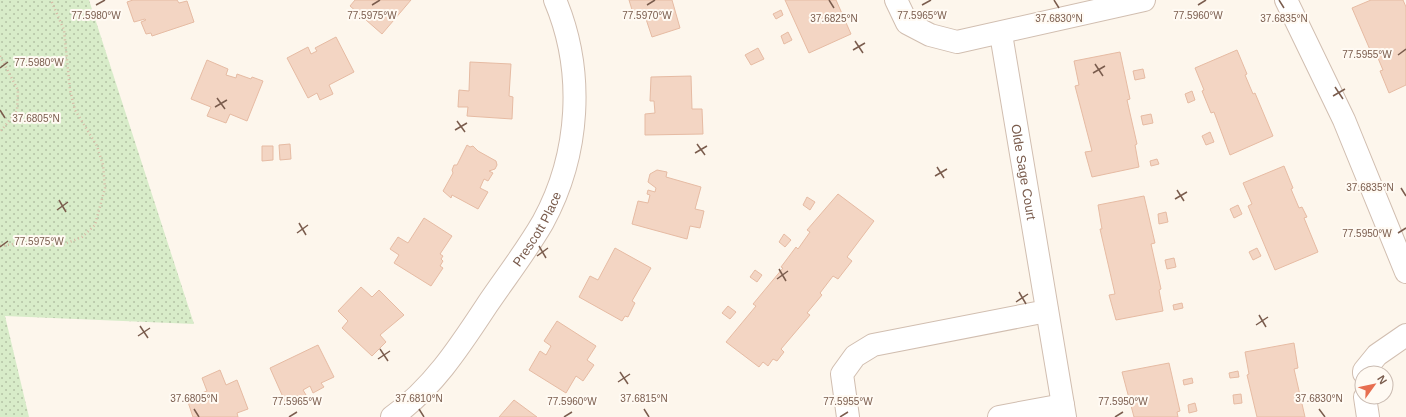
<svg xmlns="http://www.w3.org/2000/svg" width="1406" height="417" viewBox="0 0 1406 417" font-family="Arial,sans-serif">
<defs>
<pattern id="green-dots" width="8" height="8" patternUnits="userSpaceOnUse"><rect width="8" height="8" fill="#d8ecc9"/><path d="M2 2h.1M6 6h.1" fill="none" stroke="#b4c2a5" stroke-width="1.8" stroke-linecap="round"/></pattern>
</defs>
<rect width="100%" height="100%" fill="#fdf6ec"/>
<!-- green -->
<path fill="url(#green-dots)" d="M0,0h89l105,324 -189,-8 24,101h-29z"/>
<!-- building -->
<path fill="#f3d5c3" stroke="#e6bba3" d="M133,0h44l2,3 8,-2 7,21 -42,14 -1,-3 -5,1 -5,-12 5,-2 -1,-1 -11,3 -7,-20z
M355,0h56l-29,34 -32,-28z
M629,0h43l8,28 -28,9 -9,-27 -10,3z
M785,0h51l15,34 -42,19z
M1371,0h32l3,7v78l-17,8 -9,-22 3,-1 -8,-19 -4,1 -19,-44z
M781,10l2,5 -7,4 -3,-5z
M788,32l4,8 -8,4 -3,-8z
M336,37l18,35 -25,13 4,9 -13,6 -3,-7 -9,5 -21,-40 21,-11 3,7 6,-3 -2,-3z
M758,48l6,11 -13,6 -6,-10z
M1237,50l10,24 -2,1 8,19 2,-1 18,43 -43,19 -16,-43 -3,1 -9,-22 2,-1 -9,-22z
M1120,52l10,47 -3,1 10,44 -2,1 4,22 -47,10 -7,-25 7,-1 -17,-65 4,-1 -5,-24z
M207,60l21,9 -2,6 10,3 1,-4 14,5 1,-2 11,4 -16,40 -17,-7 -4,9 -19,-7 4,-9 -20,-8z
M470,62l41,2 -2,32 4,1 -1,22 -45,-3 1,-9h-10l1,-17 10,1z
M1143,69l2,9 -10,2 -2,-9z
M691,76l1,33h10l1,25 -58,1v-21l10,-1 -1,-12h-4l1,-24z
M1192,91l3,9 -7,3 -3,-9z
M1151,114l2,9 -10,2 -2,-9z
M1210,132l4,10 -8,3 -4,-9z
M290,144l1,15 -11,1 -1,-15z
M467,145l3,2 3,-1 5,5 18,10 1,4 -2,4 -6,2 4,2 -5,8 -4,-2 -4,9 8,4 -10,17 -26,-14 -1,3 -8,-7 10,-18 -1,-3 2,-5h3z
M262,146h11v14l-11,1z
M1157,159l2,5 -8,2 -1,-5z
M1284,166l9,22 -2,1 8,19 3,-1 5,10 -3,1 14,34 -43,18 -27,-64 4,-2 -9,-21z
M657,170l10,2 -1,5 35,10 -6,22 9,2 -4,17 -10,-2 -3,13 -55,-15 6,-23 10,2 2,-8 -3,-1 1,-4 7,2 1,-4 -8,-6 2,-8z
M838,194l36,27 -27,36 5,4 -14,18 -5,-3 -13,17 2,2 -15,18 3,2 -29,34 3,3 -7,9 -4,-2 -5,7 -5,-4 -4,5 -33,-25 30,-36 -3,-2 30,-36 -2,-1 15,-20 2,2 12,-17 -3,-2z
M1144,196l11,47 -4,1 10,45 -2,1 4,21 -47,9 -7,-25 6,-1 -15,-65h2l-4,-24z
M807,197l8,5 -5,8 -7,-5z
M1238,205l4,9 -8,4 -4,-9z
M1166,212l2,10 -9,2 -1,-10z
M424,218l28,18 -12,18 3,2 -2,3 2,2 -3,5 3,2 -12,18 -37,-23 5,-8 -9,-6 8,-12 10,6z
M784,234l7,6 -6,7 -6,-5z
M615,248l36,20 -19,33 3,2 -7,14 -3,-1 -3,5 -43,-24 11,-21 8,4z
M1257,248l4,8 -8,4 -4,-8z
M1174,258l2,9 -9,2 -2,-9z
M755,270l7,5 -5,7 -7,-5z
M361,287l11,10 7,-7 25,25 -24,20 6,7 -14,14 -30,-28 6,-7 -10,-10z
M1182,303l1,5 -9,2 -1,-5z
M728,306l8,6 -6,7 -8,-6z
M557,321l39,25 -9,14 7,5 -11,16 -7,-5 -10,17 -37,-23 11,-19 6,4 5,-9 -7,-5z
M1294,343l4,25 -4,1 11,48h-48l-10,-42 2,-1 -4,-22z
M318,345l16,32 -13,6 3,4 -11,6 -3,-7 -7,4 3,5 -19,11 -17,-38z
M1169,363l11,48 -3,1 1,5h-44l-12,-45z
M220,370l6,15 11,-5 11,29 -11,4 1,4h-45l-6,-18 20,-8 -5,-13z
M1238,371l1,6 -9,1 -1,-5z
M1192,378l1,5 -9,2 -1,-5z
M1241,394l1,9 -8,1 -1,-9z
M514,400l23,17h-38z
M1195,403l2,8 -8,2 -1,-8z"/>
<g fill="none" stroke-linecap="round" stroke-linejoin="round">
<defs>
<g id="minor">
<path d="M896,0l11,23 23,12 27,7 187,-42"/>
<path d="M1286,0l58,120 62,152"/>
<path id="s1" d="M1001,34l64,383"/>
<path d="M1364,373v-2l13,-16 29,-20"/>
<path d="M1365,397l3,20"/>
<path id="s2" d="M392,417c41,-29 68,-71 95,-112 19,-28 40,-55 56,-83 37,-68 42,-151 12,-222"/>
<path d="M848,417l-6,-43 13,-18 18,-11 174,-34"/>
<path d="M999,417l64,-12"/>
</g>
</defs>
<!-- minor casing -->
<use href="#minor" stroke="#d1beb0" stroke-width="24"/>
<!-- path -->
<path stroke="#d9b8a5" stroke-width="2.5" stroke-dasharray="1 3" stroke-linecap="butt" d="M0,56l18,34 -1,21 -17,21
M0,246l27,-4 33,4 22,-9 13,-12 10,-37 -2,-23 -6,-19 -22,-36 -5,-20 -6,-60 -13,-30"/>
<!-- minor -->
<use href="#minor" stroke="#fff" stroke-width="22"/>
</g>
<!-- ticks -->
<path fill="none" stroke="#7a5c4d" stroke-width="1.5" d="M829,0l5,8M1054,0l5,8M1279,0l5,8M96,5l9,-5M372,5l8,-5M647,5l8,-5M922,5l9,-5M1198,5l8,-5M855,41l8,12M853,50l12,-7M1398,55l8,-6M1095,64l8,12M0,68l8,-6M1093,73l12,-7M1335,87l8,12M1333,96l12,-7M217,98l8,11M215,107l12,-7M0,110l5,8M457,121l8,11M455,130l12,-7M697,144l8,11M695,153l12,-7M937,167l7,11M935,176l12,-7M1401,188l5,8M1177,190l7,11M1175,199l12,-7M59,200l7,12M57,210l11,-8M299,223l7,12M297,233l11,-8M1398,233l8,-5M539,246l7,12M0,247l8,-6M537,256l11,-8M779,269l7,12M777,279l11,-8M1019,292l7,12M1016,302l12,-8M1259,315l7,12M1256,325l12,-8M140,326l8,12M138,336l12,-8M380,349l8,12M378,359l12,-8M620,372l8,12M618,382l12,-8M194,409l5,8M419,409l5,8M644,409l5,8M1319,409l6,8M289,417l8,-5M564,417l8,-5M840,417l8,-5M1115,417l8,-5"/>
<g text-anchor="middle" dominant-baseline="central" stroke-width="4" stroke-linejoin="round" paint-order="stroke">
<!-- street labels -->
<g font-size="13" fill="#7a5c4d" stroke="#fffaf3">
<text stroke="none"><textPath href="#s1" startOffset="140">Olde Sage Court</textPath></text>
<text stroke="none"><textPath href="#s2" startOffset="239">Prescott Place</textPath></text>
</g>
</g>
<g font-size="10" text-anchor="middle" fill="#7a5c4d" stroke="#fffaf3" stroke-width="4" stroke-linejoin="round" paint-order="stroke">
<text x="96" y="19">77.5980°W</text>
<text x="372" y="19">77.5975°W</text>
<text x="922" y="19">77.5965°W</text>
<text x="1198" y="19">77.5960°W</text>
<text x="647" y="19">77.5970°W</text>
<text x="834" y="22">37.6825°N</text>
<text x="1059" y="22">37.6830°N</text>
<text x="1284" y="22">37.6835°N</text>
<text x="1367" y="58">77.5955°W</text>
<text x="39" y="66">77.5980°W</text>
<text x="36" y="122">37.6805°N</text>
<text x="1370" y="191">37.6835°N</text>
<text x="1367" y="237">77.5950°W</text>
<text x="39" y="245">77.5975°W</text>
<text x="194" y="402">37.6805°N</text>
<text x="419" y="402">37.6810°N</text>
<text x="644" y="402">37.6815°N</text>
<text x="1319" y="402">37.6830°N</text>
<text x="297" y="405">77.5965°W</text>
<text x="572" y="405">77.5960°W</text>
<text x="848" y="405">77.5955°W</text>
<text x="1123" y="405">77.5950°W</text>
</g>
<!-- north arrow -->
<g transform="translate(1374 385) rotate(57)"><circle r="19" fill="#fffaf3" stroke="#cabbb1"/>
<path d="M0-3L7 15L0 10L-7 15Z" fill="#e76f51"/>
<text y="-6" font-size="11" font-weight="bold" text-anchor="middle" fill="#7a5c4d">N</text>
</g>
</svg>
